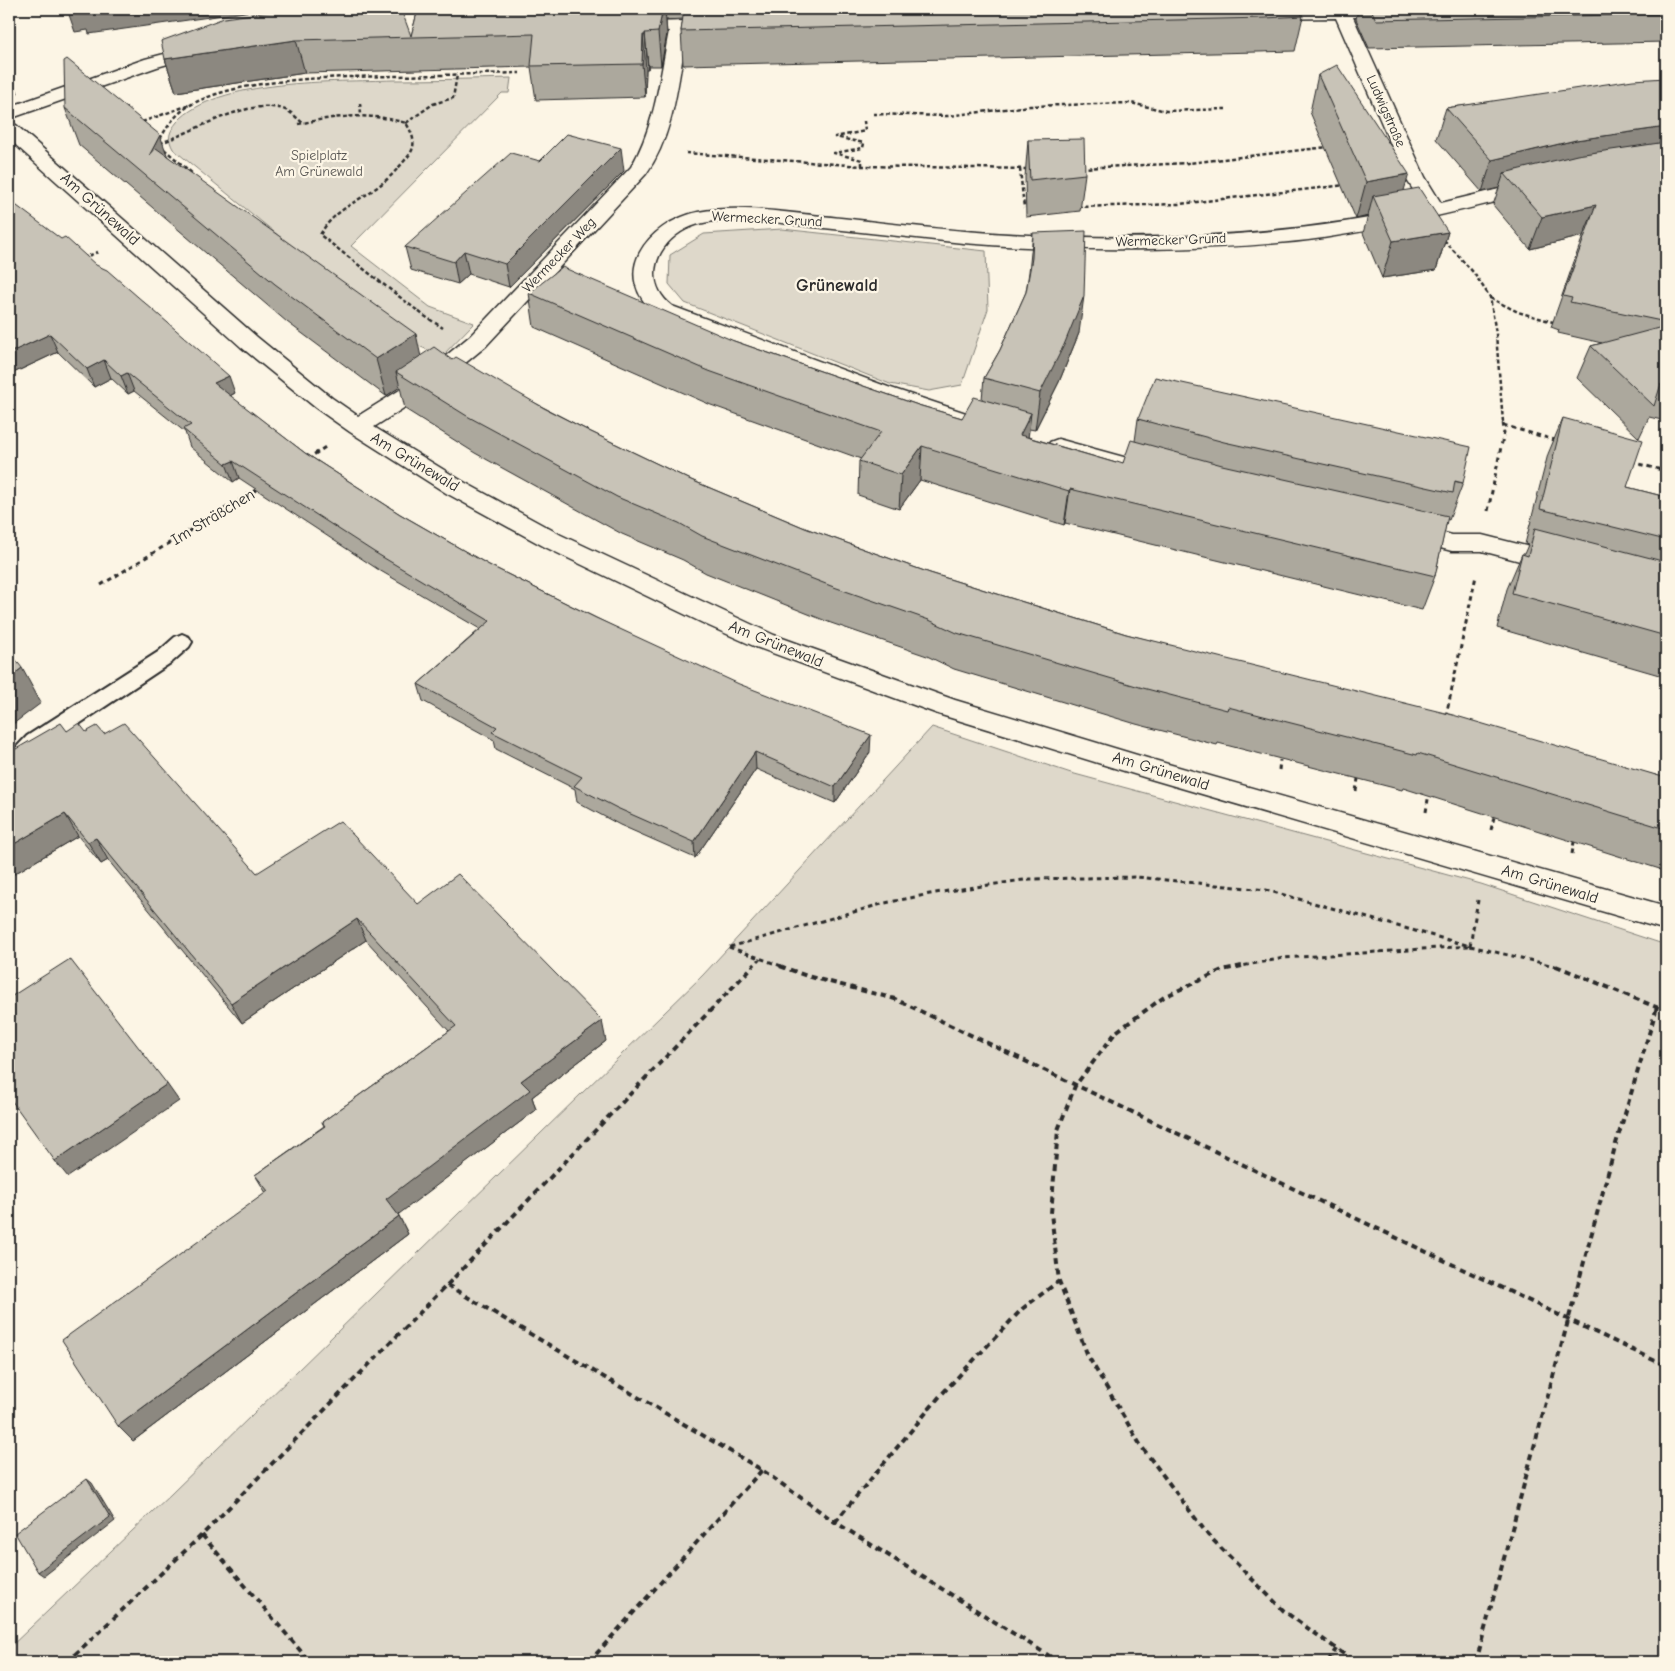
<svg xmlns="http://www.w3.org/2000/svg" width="1675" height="1671" viewBox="0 0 1675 1671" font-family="'Comic Neue',sans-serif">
<rect width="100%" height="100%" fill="#fcf5e5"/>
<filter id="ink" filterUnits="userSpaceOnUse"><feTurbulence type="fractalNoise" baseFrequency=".02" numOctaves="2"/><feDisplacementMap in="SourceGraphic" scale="10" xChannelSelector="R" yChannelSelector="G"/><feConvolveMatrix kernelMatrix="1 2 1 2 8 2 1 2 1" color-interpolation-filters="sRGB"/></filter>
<g filter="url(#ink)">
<!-- green -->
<path fill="#ded8ca" stroke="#84827a" d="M511,78l-2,15h-7l-151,153 79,61 44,16 -32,33 -21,-9 -58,-42 -190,-156c-6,-11 -4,-17 4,-27 40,-44 160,-40 216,-42 40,0 79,-1 118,-2z
M782,229l204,22 2,58 -26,76 -33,6 -39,-7 -205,-81 -16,-19 1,-29 34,-21z
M932,727l139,46 410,111 185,61v717h-1657v-14l162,-154 532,-519z"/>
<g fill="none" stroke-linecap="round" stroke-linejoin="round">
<defs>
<path id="service" d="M182,634l7,3 3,5 -3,5 -17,15 -129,86 -26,27 -8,2v-22l18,-19 131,-84 17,-15z"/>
<path id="minor" d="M1263,9h139l2,2 -3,4 -6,1 -42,1 72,160 16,26 91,-22 7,2 3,4 -3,4c-72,18 -143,36 -216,47 -57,8 -115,10 -173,11 -62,1 -125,-1 -187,-6 -50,-5 -99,-11 -148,-16 -38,-4 -94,-15 -129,2 -31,16 -44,53 -14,77l216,81 84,28 3,5 -3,5 -8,2 -92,-30 -214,-81c-51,-41 -11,-93 40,-104 38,-7 76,-1 114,3 51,5 102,12 153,16 152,12 309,10 459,-24l-19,-30 -69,-159 -73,1 -6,-1 -3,-4 3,-4z
M718,20l6,1 3,4 -3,4 -37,2c-9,48 -12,102 -41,143l-160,172 -51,42 -61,39 88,54 99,54 213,100 181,65 192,58 519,148v24l-519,-152 -209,-64 -182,-67 -47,-21 -164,-79 -99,-54 -96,-61 -34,-24 -75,-61 -232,-208v-16l7,2 241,212 75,61 26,18 61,-38 51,-42 161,-169c24,-41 29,-89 38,-136l-41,1 -6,-1 -3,-4 3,-4z
M202,44l6,1 3,4 -3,4 -51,14 -148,52v-12l136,-48z
M1058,439l102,28 4,5 -4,5 -8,3 -102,-28 -3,-5 3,-5z
M1405,523l47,12h30l88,22 3,6 -3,6 -9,3 -79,-21h-30l-55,-14 -4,-6 4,-6z"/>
</defs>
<!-- service casing -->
<use href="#service" stroke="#2b2b2b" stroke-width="4"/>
<!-- minor casing -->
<use href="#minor" stroke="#2b2b2b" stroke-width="3"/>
<!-- path-far2 -->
<path stroke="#2b2b2b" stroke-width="2.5" stroke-dasharray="4 2.5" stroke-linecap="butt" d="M360,103l1,11
M873,114l75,2 82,-10 101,-3 35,8 60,-2
M142,122l50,-18
M406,123l27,-19 20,-6 4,-23
M298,124c39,-8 69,-12 108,-1 6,10 11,20 4,31 -9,11 -19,23 -30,31 -22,17 -47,25 -60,50l103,80 20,13
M160,139c10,-17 18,-28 36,-37 53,-25 144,-25 203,-26 40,-1 81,-2 121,-3
M160,143c35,-11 92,-49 128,-32 5,3 10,8 15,12
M164,149l29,25
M686,153l176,13 167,3
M862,166v-6l-28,-7 29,-5 1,-5 -29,-6 30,-6 -1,-10
M1081,168l108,-5 139,-16
M1020,169l4,39
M1078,207l101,-3 166,-19
M1444,240l29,32 17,25 6,37 7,88
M83,258l15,-6
M1490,298l28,14 35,10"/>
<!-- path-far1 -->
<path stroke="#2b2b2b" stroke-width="3" stroke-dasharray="4.5 4" stroke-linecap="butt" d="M1503,425l55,16
M307,459l20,-13
M1631,462l35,9
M1488,511l16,-79 -1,-11
M101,585l158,-97
M1446,716l30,-140
M1279,770l1,-10
M1356,791l2,-12
M1426,812l3,-19
M1491,830l3,-13
M1572,854l2,-12
M1470,946l8,-46
M729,947l55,20
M730,947l155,-44 50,-10 95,-14 107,-2 129,13 204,56 89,21
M752,967l8,-8
M1236,967l48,-9 186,-12"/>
<!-- path -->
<path stroke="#2b2b2b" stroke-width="4" stroke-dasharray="6 4.5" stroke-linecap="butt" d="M780,966l27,10 88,23 771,367
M1242,966l-20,4 -58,27 -48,35 -41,54 -17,44 -7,83 8,68 29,75 53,90 67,89 76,76 71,51
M1556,966l110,45
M447,1285l315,185 73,52 224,140
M835,1522l105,-126 82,-87 37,-28
M202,1535l108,127
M67,1662l135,-127 245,-250 306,-319
M589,1662l173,-192
M1328,1662l8,-13
M1476,1662l139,-515 42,-140"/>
<!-- service -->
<use href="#service" fill="#fcf5e5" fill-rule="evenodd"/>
<!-- minor -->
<use href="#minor" fill="#fcf5e5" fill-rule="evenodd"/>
</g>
<!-- wall -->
<path fill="#aca89d" stroke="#2b2b2b" d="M288,9l123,27 7,-27h880l5,7 -8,35 -37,1 -575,13 -2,-34 2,-12 -17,1 1,14 -6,32h-13v3h-2l-1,28 -109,3 -5,-33 -226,6 -129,19 -11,-33z
M1358,9h308v33l-297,6 -13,-29z
M1318,75l86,115 44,42 -12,38 -54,8 -19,-45 5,-17 -12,3 -46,-107z
M1666,78v343l-17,-4 -10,21 -62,-60 14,-32 11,-3 -44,-10 1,-3 -8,-3 32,-91 -53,13 -37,-44 6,-17 -17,4 -46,-53 10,-31z
M65,108l102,48 254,200 31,4 139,72 100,48 114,48 125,45 196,61 540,144v93l-263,-83 -1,2 -184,-47 -1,2 -81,-21 -182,-55 -27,-13 -96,-33 -125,-50 -23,-13 -61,-26 -147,-81 -70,-44 -5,-22 -14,9 -99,-74 -208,-177z
M1028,140l57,34 -5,37 -54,6 -1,-40z
M540,161l84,10 -115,116 -40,-13 -11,10 -47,-14 -6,-23z
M9,200l226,193 -5,3 75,57 95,61 89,51 107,53 274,134 -35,51 -79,-34 -61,89 -75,-33 -43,-23 -2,-13 -79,-40 -2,-9 -71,-39 -5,-17 62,-55 -101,-59 -140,-92 -6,4 -43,-35 -5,-15 -51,-41 -6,3 -17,-16 -17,9 -36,-35 -49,23z
M1033,233l46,100 -20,49 -24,48 -6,-1 -1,8 88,26h7l12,-22 3,-22 325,64 -14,37 -2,-1 -12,57 -13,34 -357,-87 -1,2 -144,-45 -21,29 -41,-14 1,-34 2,-2 -150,-54 -177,-78 -5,-34 205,48 184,64 44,13 20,-19 2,-21 16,-28 26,-58 3,-20z
M1563,418l64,69 39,10v180l-169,-49 10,-39 15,-35h2l4,-9 -3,-1 23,-90z
M67,731l19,1 18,2 153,139 161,31 188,137 -74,56 4,13 -138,104 10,20 -275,207 133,-248 -11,-18 69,-49 -2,-4 127,-91 -83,-91 -124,83 -134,-163 -7,4 -23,-28 -69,41v-124z"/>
<!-- shaded-wall -->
<path fill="#8c8880" stroke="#2b2b2b" d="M67,9h199l-177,25 -1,-4 -13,2z
M663,9h2l2,25 -6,32 -3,-34z
M645,33l3,33v3l-3,-34z
M643,35l3,34 -1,28 -3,-33z
M296,40l9,33 -129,19 -11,-33z
M9,76h2l7,17 -9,3z
M1666,127v30l-162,16 -5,15 -17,4 10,-32 84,-20z
M160,135l13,37 -24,-16z
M621,148l3,23 -115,116 -4,-23z
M1409,174l-11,36 -25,-14 -5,20 -12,3 10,-37z
M1596,205l-13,31 -53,13 12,-32z
M1448,232l-12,38 -54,8 11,-37z
M464,251l5,23 -11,10 -4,-22z
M1084,296l-5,37 -20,49 -24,48 5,-37z
M50,334l8,18 -49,23v-22z
M416,334l8,37 -28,1 4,15 -14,9 -10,-37z
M104,360l7,18 -17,9 -7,-18z
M127,373l7,18 -6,3 -7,-18z
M229,376l6,17 -15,8 -6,-18z
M1031,413l-4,34 -7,-12z
M922,446l-2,34 -21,29 2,-34z
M233,461l6,17 -6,4 -7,-18z
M1070,489l-5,34 -1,2 5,-34z
M22,668l19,35 -32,24v-49z
M871,735l-1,17 -35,51v-16z
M755,752l1,17 -61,89 -1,-16z
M65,814l13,22 -69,41v-30z
M96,838l12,22 -7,4 -13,-22z
M357,919l9,21 -124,83 -11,-20z
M602,1021l4,20 -74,56 4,13 -141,107 -9,-18 135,-118z
M167,1084l12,17 -111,76 -13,-16z
M399,1216l9,18 -275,207 -15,-15z
M87,1479l5,4 23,38 -71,55 -6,-4z"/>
<!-- building -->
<path fill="#c8c3b7" stroke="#2b2b2b" d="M288,9h113l10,27 7,-27h245l-5,23 -13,1v2h-2l-1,29 -111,2 3,-32 -238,6 -131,19 -4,-18 63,-23z
M684,9h614l5,7 -38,2 -584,13z
M1371,9h295v5l-290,6z
M67,59l93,76 -11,21 7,-8 260,186 -40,25 -101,-75 -210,-176 -1,-47z
M1337,65l72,109 -43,8 -48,-107z
M1666,78v49l-90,13 -84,20 -46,-52 187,-28z
M567,134l54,14 -116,116 -41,-13 -10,11 -49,-15 106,-94 29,8z
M1084,139l1,35 -55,6 -2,-40z
M1666,142v180l-96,-20 2,-4 -9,-2 33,-91 -54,12 -38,-44 73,-18z
M1419,188l29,44 -55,9 -20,-45z
M9,200l52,39 4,-2 31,28 11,5 122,106 -15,7 91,70 95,61 89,51 107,53 143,66 132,51 -36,52 -80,-35 -61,90 -77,-34 -43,-22 8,-9 -90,-45 5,-5 -79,-43 72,-63 -116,-69 -141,-91 -7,3 -43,-35 8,-4 -64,-52 -6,3 -17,-16 -17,9 -37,-35 -41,19z
M1086,231l-2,65 -20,49 -24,48 -56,-15 16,-28 26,-58 6,-34 1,-25z
M562,267l172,74 184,64 44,13 12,-21 57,16 -11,22 96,28 1,-2 6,2 8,-23 91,25 226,51 -13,60 -365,-87 -1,2 -147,-45 -21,29 -42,-14 22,-29 -172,-61 -180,-78z
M1666,326v60l-5,-2 -7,22 -63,-60z
M434,347l18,13 4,-3 88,51 47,24 100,48 114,48 125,45 196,61 327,81 213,63v51l-248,-76 -1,2 -189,-48 -1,3 -84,-22 -186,-55 -28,-13 -98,-34 -129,-50 -23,-13 -62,-26 -150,-81 -71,-44z
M1155,377l316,70 -8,36 -8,-2 -2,12 -229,-51 -86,-23z
M1563,418l80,22 -16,47 39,10v43l-126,-31z
M1535,528l131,34v74l-154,-43 10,-39 6,2z
M9,651l13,17 -13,10z
M61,723l6,8 12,-8 7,9 11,-6 7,8 20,-11 133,150 83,-52 78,83 40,-30 144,147 -81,60 9,9 -144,109 13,17 -281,210 -56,-86 206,-149 -13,-16 70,-49 -3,-4 134,-96 -99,-107 -126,84 -135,-165 -8,4 -23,-28 -56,33v-94z
M70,959l97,125 -112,77 -46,-64v-99z
M87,1479l23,38 -72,55 -23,-39z"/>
</g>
<g text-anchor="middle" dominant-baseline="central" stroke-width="4.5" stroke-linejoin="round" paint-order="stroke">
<!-- far-street labels -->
<g font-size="14" fill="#2b2b2b" stroke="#fcf5e5">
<text transform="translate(1386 111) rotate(66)">Ludwigstraße</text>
<text transform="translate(767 219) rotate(3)">Wermecker Grund</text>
<text transform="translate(1171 240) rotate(-2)">Wermecker Grund</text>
<text transform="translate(559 255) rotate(-46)">Wermecker Weg</text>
</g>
<!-- far-park labels -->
<g font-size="14" fill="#585653" stroke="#fcf5e5">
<text x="319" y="155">Spielplatz<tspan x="319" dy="16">Am Grünewald</tspan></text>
</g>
<!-- street labels -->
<g font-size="16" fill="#2b2b2b" stroke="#fcf5e5">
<text transform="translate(100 209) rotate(42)">Am Grünewald</text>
<text transform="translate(415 462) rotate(31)">Am Grünewald</text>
<text transform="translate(213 517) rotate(-31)">Im Sträßchen</text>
<text transform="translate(776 644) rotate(22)">Am Grünewald</text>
<text transform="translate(1161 771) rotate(17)">Am Grünewald</text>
<text transform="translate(1550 884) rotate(17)">Am Grünewald</text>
</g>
<!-- far-district labels -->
<g font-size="18" font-weight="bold" fill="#2b2b2b" stroke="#fcf5e5">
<text x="837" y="285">Grünewald</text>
</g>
</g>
<!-- margin -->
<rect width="1675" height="1671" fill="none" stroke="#fcf5e5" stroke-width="30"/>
<rect x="15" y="15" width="1645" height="1641" fill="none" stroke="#2b2b2b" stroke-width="2" filter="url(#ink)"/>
</svg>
